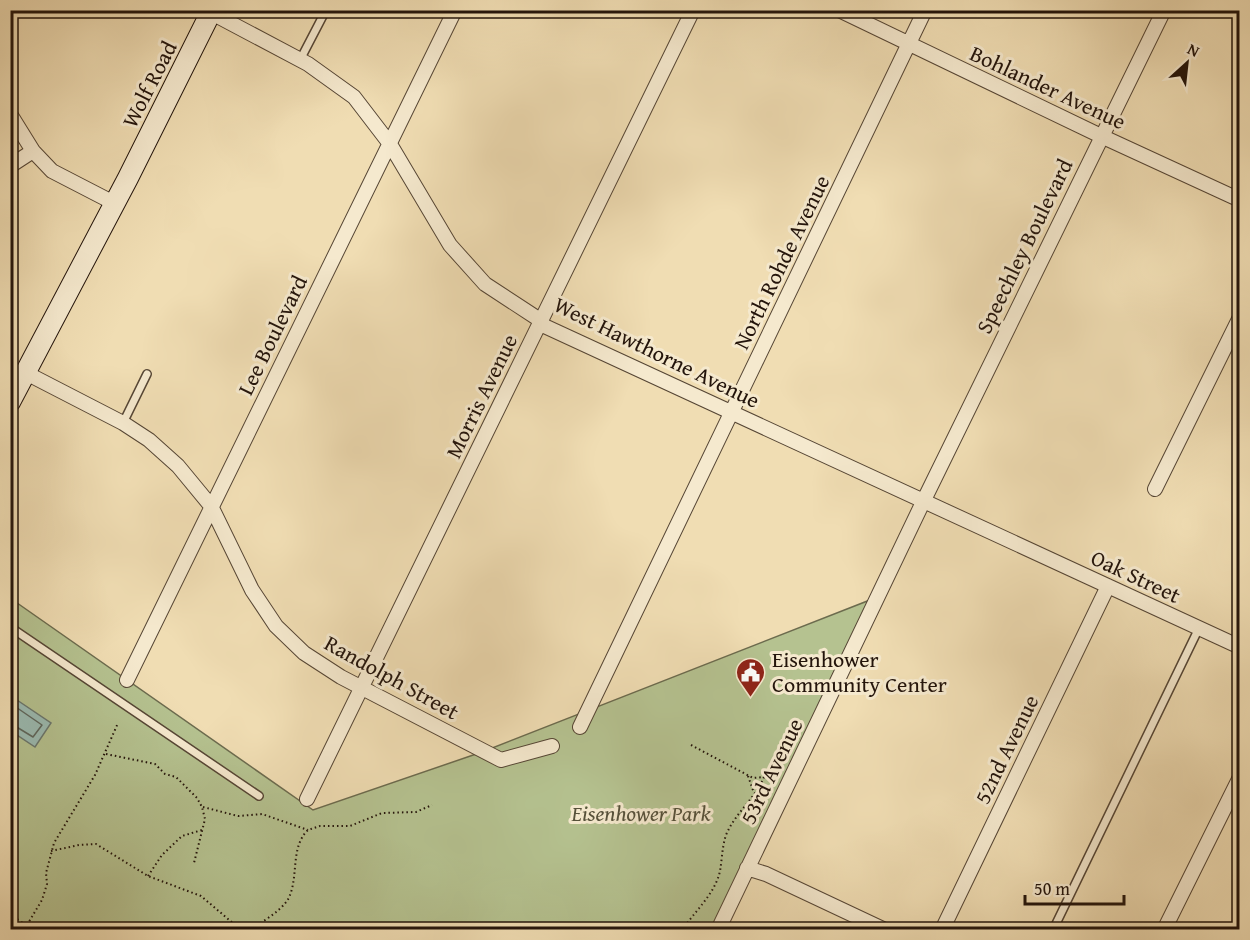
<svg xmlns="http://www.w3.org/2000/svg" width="1250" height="940" viewBox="0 0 1250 940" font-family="'Gentium Book Plus',serif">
<rect width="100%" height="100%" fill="#f0ddb3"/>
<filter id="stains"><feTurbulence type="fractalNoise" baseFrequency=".00333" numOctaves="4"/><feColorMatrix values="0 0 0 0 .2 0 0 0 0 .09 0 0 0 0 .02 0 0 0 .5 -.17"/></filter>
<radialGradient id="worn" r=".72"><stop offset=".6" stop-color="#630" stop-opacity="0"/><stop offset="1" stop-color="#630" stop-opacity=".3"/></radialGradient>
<!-- park -->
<path fill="#b5c290" stroke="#6c6b4e" stroke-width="1.5" d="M10,598l303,212 169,-58 388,-152 -157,329 -702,1z"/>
<!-- water -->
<path fill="#9bbbb2" stroke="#6b786f" stroke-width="1.5" d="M11,696l40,27 -16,24 -24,-16z"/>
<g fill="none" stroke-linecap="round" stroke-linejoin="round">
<!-- shore -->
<path stroke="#5f685e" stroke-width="1.5" d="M10,703l32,22 -9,12 -18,-11h-5"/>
<defs>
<path id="lane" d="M300,60l26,-50
M123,423l24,-49
M10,627l249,169
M1053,930l146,-302"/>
<path id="street" d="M206,10l102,54 46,33 36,47 60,101 35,39 55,36v4l700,323
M839,10l262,126 139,64
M10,114l23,37 19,20 62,32
M10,166l23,-15
M26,373l97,50 26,17 29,26 33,40 41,84 24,36 28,27 37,24 160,83 51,-14
M1155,489l85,-172
M127,680l328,-670
M580,727l345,-717
M307,799l386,-789
M747,868l19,6 119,56
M718,930l206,-430 240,-490
M942,930l166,-344
M1164,930l76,-153"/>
<path id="secondary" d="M10,402l118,-224 84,-168"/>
</defs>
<!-- lane casing -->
<use href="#lane" stroke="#564635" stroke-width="10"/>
<!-- street casing -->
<use href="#street" stroke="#564635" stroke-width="16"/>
<!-- secondary casing -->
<use href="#secondary" stroke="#23140b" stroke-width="22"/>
<!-- path -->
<path stroke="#23140b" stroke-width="2" stroke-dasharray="1.5 3" stroke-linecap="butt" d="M691,745l62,33 11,-1 11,-19
M106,754l49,10 10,10 11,3 21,21 5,9 3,12 -11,44
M748,776l6,17
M203,807l35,9 24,-2 46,16
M51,851l28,-6 17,-1 52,32 53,20 40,34
M148,876l14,-21 20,-19 20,-6
M10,914l23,16
M27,925l15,-25 5,-16 -1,-11 8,-30 41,-68 23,-52
M249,930c13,-8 29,-17 38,-29 13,-21 2,-53 21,-71l12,-4h30l32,-13 34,-1 16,-7
M682,930c13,-19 33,-36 38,-59 2,-11 2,-24 6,-36 9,-22 29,-36 38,-58"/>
<!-- lane -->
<use href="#lane" stroke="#f5e9ce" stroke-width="7"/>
<!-- street -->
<use href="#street" stroke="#f5e9ce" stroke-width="14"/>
<!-- secondary -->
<use href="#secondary" stroke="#f5e9ce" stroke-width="20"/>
</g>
<!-- icons -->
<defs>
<symbol id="civic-pin" viewBox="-11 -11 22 30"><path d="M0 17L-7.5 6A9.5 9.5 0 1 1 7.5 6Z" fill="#8f2418" stroke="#f5e9ce"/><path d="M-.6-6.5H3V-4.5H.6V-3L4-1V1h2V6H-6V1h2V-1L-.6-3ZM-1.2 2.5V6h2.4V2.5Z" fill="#fff"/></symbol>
</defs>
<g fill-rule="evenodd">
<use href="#civic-pin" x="734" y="656" width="33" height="45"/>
</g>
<g text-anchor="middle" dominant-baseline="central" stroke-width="6" stroke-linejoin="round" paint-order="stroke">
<!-- street labels -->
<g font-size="22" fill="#23140b" stroke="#f5e9ce">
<text transform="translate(149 84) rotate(-63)">Wolf Road</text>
<text transform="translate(1048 87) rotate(25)">Bohlander Avenue</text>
<text transform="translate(1024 246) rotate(-64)">Speechley Boulevard</text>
<text transform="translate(781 262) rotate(-64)">North Rohde Avenue</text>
<text transform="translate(272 335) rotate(-64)">Lee Boulevard</text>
<text transform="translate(657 352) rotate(26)">West Hawthorne Avenue</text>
<text transform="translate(481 396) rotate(-64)">Morris Avenue</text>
<text transform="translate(1136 576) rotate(25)">Oak Street</text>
<text transform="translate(392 677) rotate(29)">Randolph Street</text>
<text transform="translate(1006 749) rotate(-64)">52nd Avenue</text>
<text transform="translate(771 771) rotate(-64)">53rd Avenue</text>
</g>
<!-- poi labels -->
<g font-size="22" fill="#23140b" stroke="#f5e9ce" text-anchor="start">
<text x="772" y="659">Eisenhower<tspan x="772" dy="25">Community Center</tspan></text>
</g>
<!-- park labels -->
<g font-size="22" font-style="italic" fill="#56513a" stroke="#f5e9ce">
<text x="641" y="813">Eisenhower Park</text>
</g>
</g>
<!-- margin -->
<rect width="1250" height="940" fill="none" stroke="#f0ddb3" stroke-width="36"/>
<rect x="12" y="12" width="1226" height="916" fill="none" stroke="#23140b" stroke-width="3"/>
<rect x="18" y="18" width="1214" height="904" fill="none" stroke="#23140b" stroke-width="1.5"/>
<!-- north arrow -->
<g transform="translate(1187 63) rotate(27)" stroke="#f5e9ce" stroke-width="4.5" paint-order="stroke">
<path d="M0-4.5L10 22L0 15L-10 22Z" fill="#23140b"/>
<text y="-9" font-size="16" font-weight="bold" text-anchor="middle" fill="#23140b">N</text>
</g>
<!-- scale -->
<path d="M1025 895v9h99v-9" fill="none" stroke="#23140b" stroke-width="3"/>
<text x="1034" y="895" font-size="18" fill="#23140b" stroke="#f5e9ce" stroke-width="4.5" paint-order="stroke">50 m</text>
<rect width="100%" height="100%" filter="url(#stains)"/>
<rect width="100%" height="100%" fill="url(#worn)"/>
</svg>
